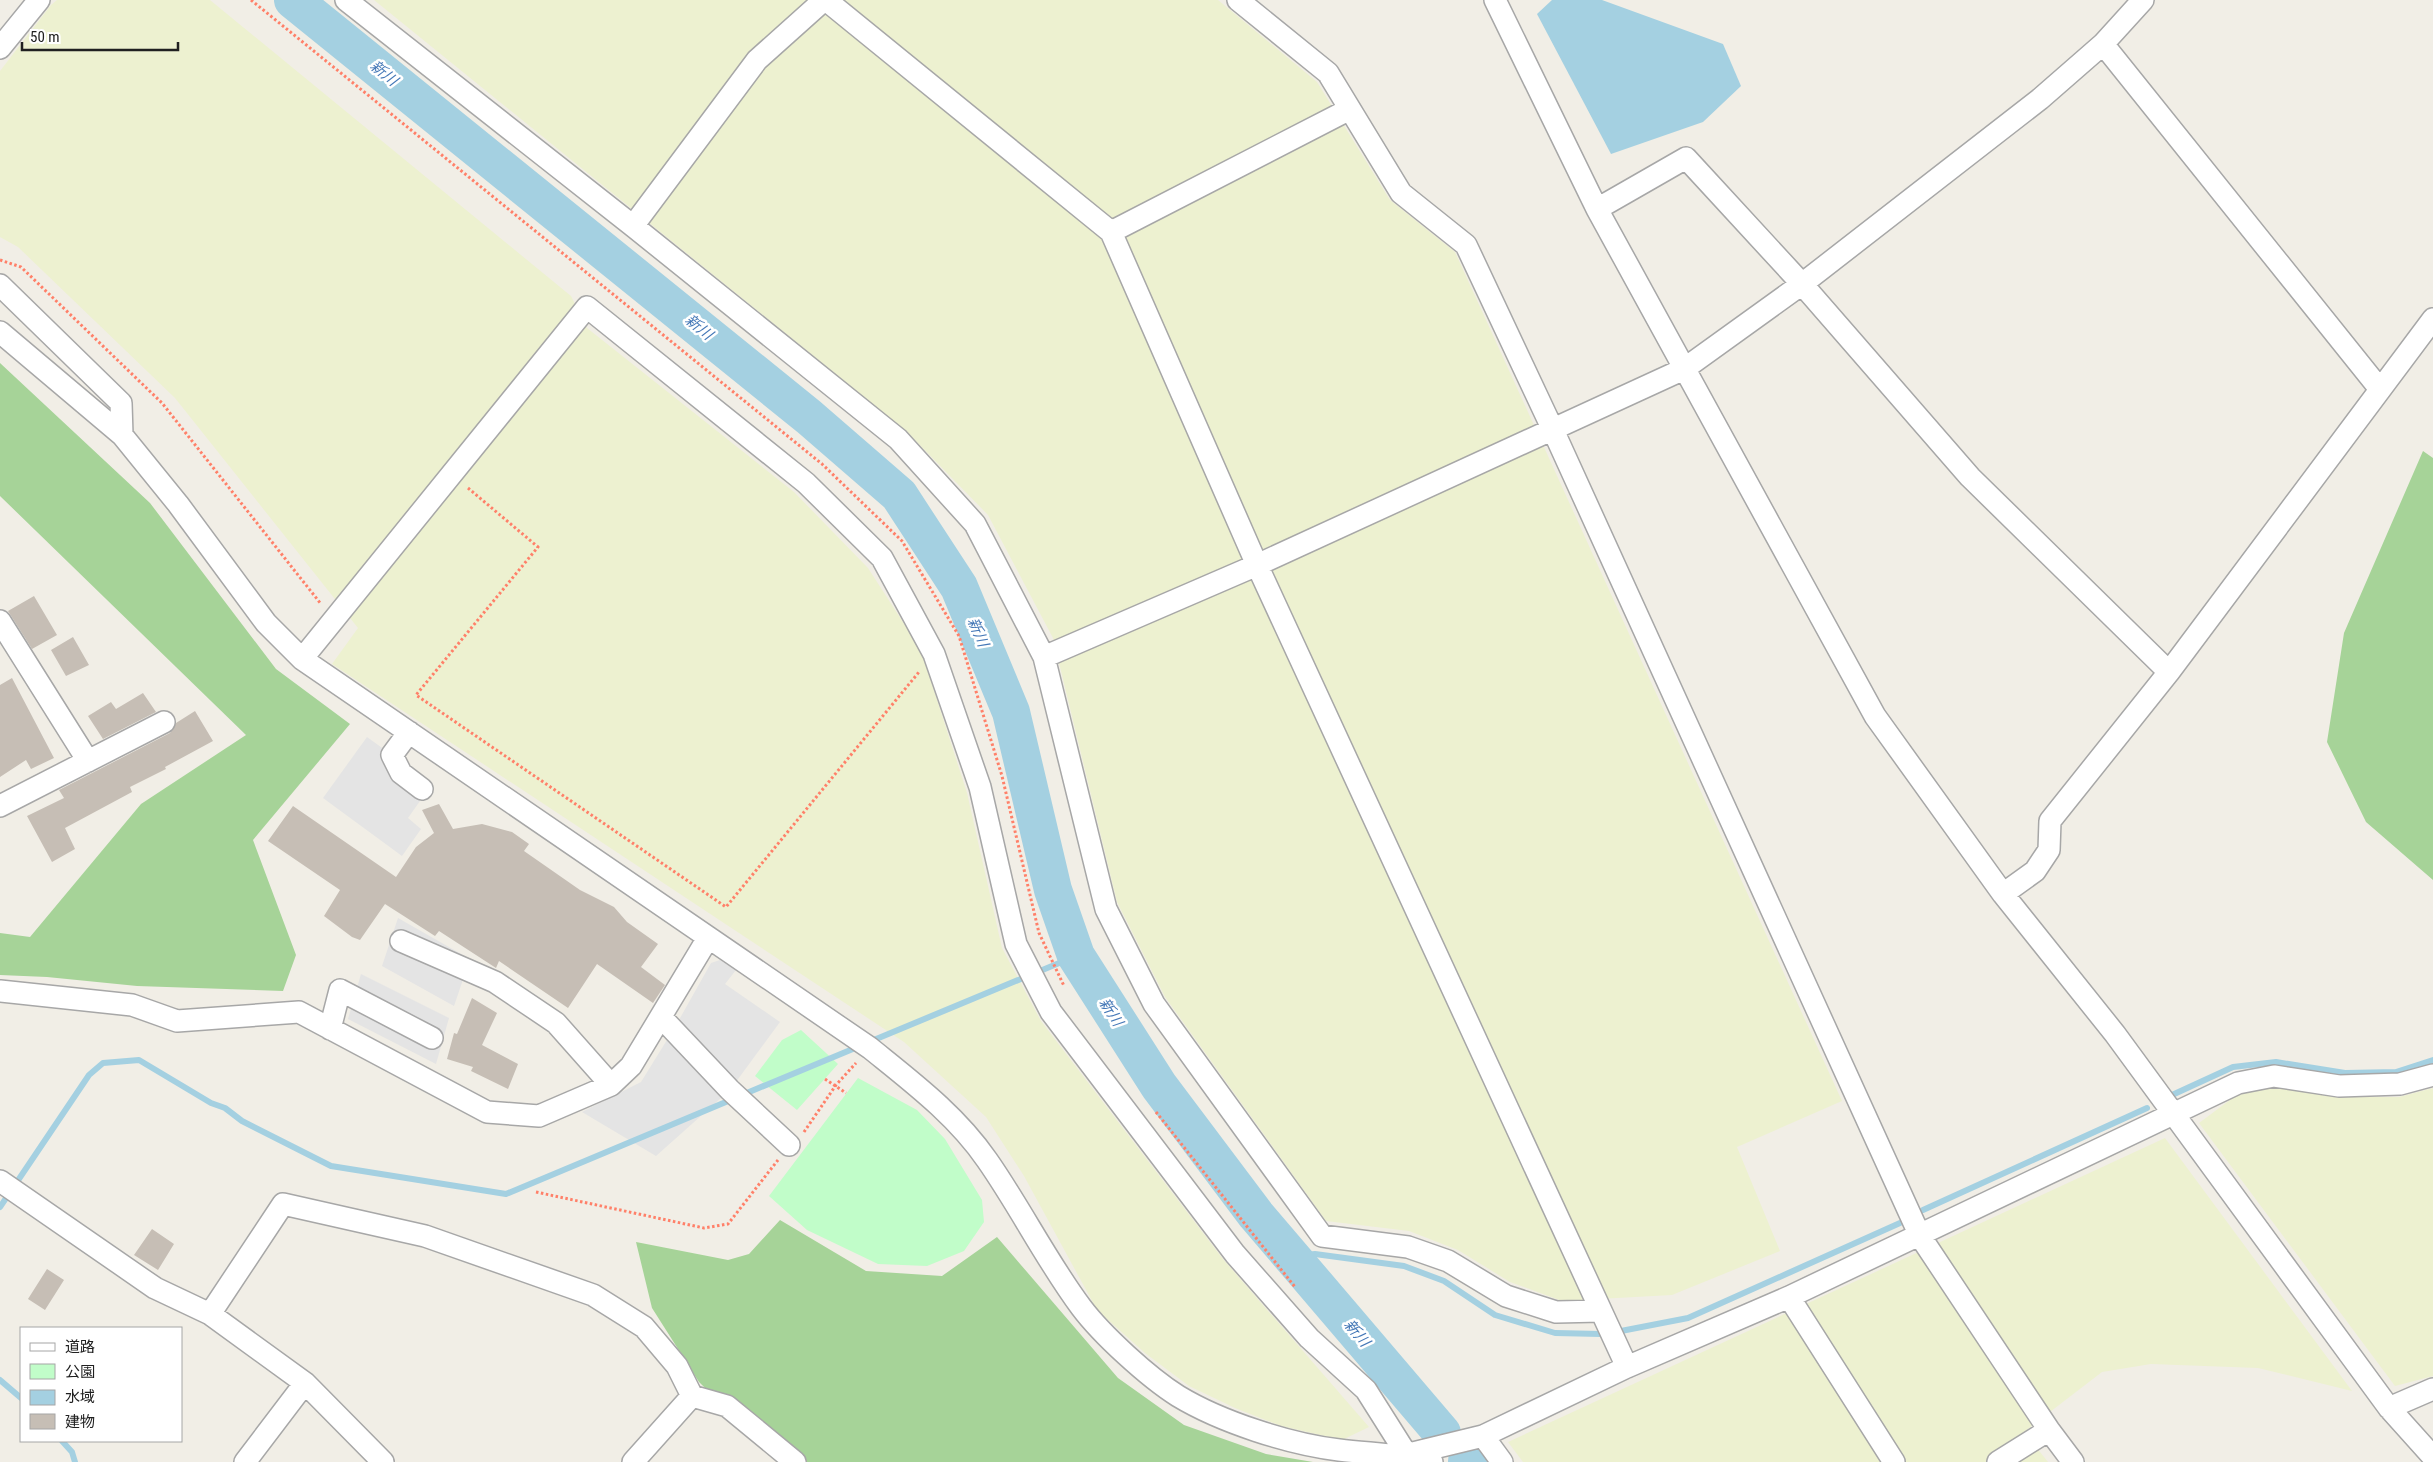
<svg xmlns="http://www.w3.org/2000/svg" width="2433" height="1462" viewBox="0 0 2433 1462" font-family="'Roboto Condensed','Noto Sans JP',sans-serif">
<rect width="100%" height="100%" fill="#f1eee6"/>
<!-- farmland -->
<path fill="#edf1d0" d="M57,0h153l361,296 16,32 207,164 74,76 53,82 46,143 35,155 39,73 182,238 146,168 -27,13 -61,-14 -46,-18 -46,-22 -44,-33 -48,-43 -73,-134 -38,-59 -82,-75 -572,-378 26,-36 -183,-230 -157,-151 -18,-10v-166l51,-66z
M374,0h844l99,82 73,118 65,52 387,849 -105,46 43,104 -108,44 -110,6 -52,-19 -52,-32 -49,-19 -83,-10 -161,-224 -48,-95 -64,-264 -65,-123 -82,-84z
M2273,1086l62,11h64l34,-9v288l-38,10 -196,-263 39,-29z
M2165,1138l187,253 -94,-23 -107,-4 -49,8 -78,60 24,30h-525l-15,-20z"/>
<!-- forest -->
<path fill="#a6d398" d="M0,363l150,140 126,166 74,55 -97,116 43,115 -13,36 -146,-5 -90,-9 -47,-2v-42l30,4 111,-133 105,-69 -246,-239z
M2423,451l10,7v422l-67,-58 -39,-80 17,-109z
M780,1220l86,51 76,5 55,-39 121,141 66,47 82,29 47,8h-533l-81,-80 -47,-74 -16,-66 92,18 21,-6z"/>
<!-- park -->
<path fill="#c1fdc9" d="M801,1030l37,34 -41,46 -42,-34 27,-36z
M858,1078l59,32 28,29 37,61 2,22 -20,29 -37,15 -49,-2 -71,-34 -38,-34z"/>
<!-- parking -->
<path fill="#e4e4e4" d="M367,737l65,47 -24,34 13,11 -19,27 -79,-58z
M398,918l72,41 -16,47 -72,-40z
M720,960l16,10 -11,14 55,38 -50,68 -74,66 -74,-44 59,-30 34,-55 36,-64z
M361,974l88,44 -13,46 -88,-45z"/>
<!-- water -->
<path fill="#a4d0e1" d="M1552,0h50l121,44 18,42 -38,36 -92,32 -74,-140z"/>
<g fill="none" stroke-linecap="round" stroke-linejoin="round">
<!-- stream -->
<path stroke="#a4d0e1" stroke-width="6" d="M869,1042l207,-86
M742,1095l118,-49
M2172,1095l61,-28 43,-5 69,11 51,-1 37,-12
M0,1207l89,-132 14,-12 36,-3 72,43 14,5 17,13 89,45 175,28 227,-95
M1923,1210l224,-102
M1290,1257l25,-3 89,12 40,15 51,34 60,18 46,1
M1621,1331l67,-13 212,-95
M0,1380l21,18
M62,1441l10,11 3,10"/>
<!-- river -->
<path stroke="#a4d0e1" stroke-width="38" d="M293,0l516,417 90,78 60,92 52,125 42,178 23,66 83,130 97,129 186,218
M1467,1461l1,1"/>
</g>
<!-- building -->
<path fill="#c6beb5" d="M34,596l23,39 -25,14 -24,-38z
M73,637l16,28 -23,11 -15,-26z
M12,678l42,80 -23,11 -5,-9 -26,17v-92z
M143,693l13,19 -53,27 -15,-23 23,-14 5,7z
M195,711l18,30 -48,26 1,2 -36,18 2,5 -67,36 10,21 -23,13 -25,-46 37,-18 -5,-8 111,-57 6,-10z
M439,804l14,25 29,-5 30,8 17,12 -5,7 56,39 34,17 13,15 31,22 -17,23 24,18 -12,18 -56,-39 -29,44 -69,-47 -3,7 -57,-37 -4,5 -50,-32 -25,36 -8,-3 -28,-21 16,-26 -72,-49 25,-35 103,71 20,-30 18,-14 -12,-23z
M472,998l25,15 -15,32 36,19 -10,25 -37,-18 2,-4 -26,-8 7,-26 3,1z
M152,1229l22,15 -16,26 -24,-15z
M47,1269l17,11 -19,30 -17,-11z"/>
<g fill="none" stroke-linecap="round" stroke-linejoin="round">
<defs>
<path id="minor" d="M346,0l287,226 265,213 77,85 69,133 62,252 48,95 168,232 86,11 40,14 58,35 50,16 45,-1
M826,0l285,232 146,333 370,802
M1238,0l90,73 73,120 65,52 87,185 367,806 129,194 24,32
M1495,0l102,209 278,507 128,178 112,140 274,374 44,49
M2103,44l276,344
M0,48l39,-48
M1597,209l89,-51 116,126 168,193 199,195
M633,226l124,-166 67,-60
M1111,232l239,-123
M0,285l121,118 1,32
M0,332l122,103 56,69 88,119 36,36 568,389c42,34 86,67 117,112 33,47 59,100 94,147 21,28 67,70 97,89 43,26 111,48 161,54 32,4 62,4 93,12
M0,621l88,140
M1044,657l213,-92 427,-196 118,-85 238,-185 63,-55 40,-44
M302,659l285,-352 219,176 76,75 52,96 46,133 36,157 35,68 184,242 74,84 57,52 41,65 -2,7
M409,732l-17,23 9,18 21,16
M0,806l164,-84
M2003,894l32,-23 14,-21 1,-29 119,-149 264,-353
M401,941l94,41 61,41 55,62
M0,991l132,14 45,16 122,-9 188,100 52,4 72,-31 20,-19 77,-128
M661,1017l69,73 59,55
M330,1029l10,-39 92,48
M0,1181l155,107 55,26 95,69 78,79
M1789,1297l105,165
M210,1314l73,-110 142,32 168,59 51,32 33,39 15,30 35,10 68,56
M2389,1408l44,-19
M1483,1436l19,26
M1409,1454l74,-18 144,-69 162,-70 449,-214 36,-7 65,10 61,-2 33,-9
M245,1462l60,-79
M633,1462l59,-66
M1998,1462l51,-32"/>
</defs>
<!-- minor casing -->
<use href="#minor" stroke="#a7a7a7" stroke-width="24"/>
<!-- path -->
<path stroke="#ff8069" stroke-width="3" stroke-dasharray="2.5 2.5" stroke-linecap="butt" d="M251,0l571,464 80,77 57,95 43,140 37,157 25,53
M0,260l21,7 141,136 159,201
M468,488l70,59 -122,148 310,212 193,-235
M825,1079l21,14
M1156,1112l139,175
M804,1132l32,-47 20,-22
M536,1192l168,36 24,-4 50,-64"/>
<!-- minor -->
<use href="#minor" stroke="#fff" stroke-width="21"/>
</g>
<g text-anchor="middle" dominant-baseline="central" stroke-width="5" stroke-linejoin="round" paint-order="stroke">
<!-- water labels -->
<g font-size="15" font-style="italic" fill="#4578b7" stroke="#fff">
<text transform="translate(384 73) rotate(39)">新川</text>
<text transform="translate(699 327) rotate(39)">新川</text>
<text transform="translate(978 632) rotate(67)">新川</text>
<text transform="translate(1111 1012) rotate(57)">新川</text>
<text transform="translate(1357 1333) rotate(50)">新川</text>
</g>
</g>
<!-- legend -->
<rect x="20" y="1327" width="162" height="115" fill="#ffffff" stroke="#a6a6a6"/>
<rect x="30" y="1343" width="25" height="8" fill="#ffffff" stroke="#a6a6a6"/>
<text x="65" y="1352" font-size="15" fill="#202020">道路</text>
<rect x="30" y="1364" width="25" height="15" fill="#c1fdc9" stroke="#a6a6a6"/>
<text x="65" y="1377" font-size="15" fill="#202020">公園</text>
<rect x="30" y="1390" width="25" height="15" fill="#a4d0e1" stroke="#a6a6a6"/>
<text x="65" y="1402" font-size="15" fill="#202020">水域</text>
<rect x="30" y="1414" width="25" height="15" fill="#c6beb5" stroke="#a6a6a6"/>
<text x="65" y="1427" font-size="15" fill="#202020">建物</text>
<!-- scale -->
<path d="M22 42v8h156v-8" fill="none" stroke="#202020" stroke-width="2.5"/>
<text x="30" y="42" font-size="15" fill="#202020" stroke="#ffffff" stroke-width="4" paint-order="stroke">50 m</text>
</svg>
